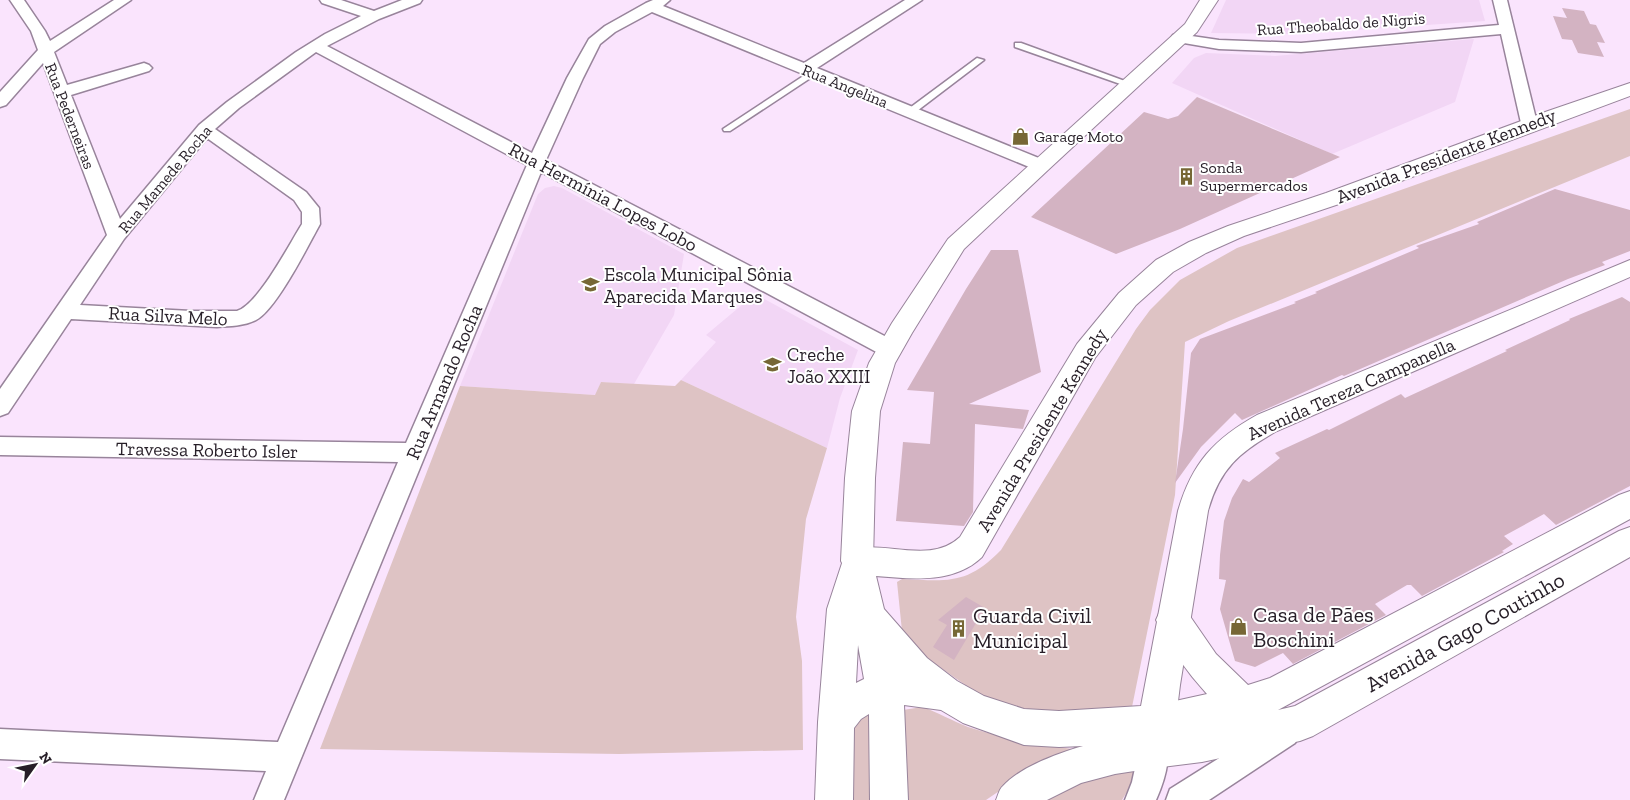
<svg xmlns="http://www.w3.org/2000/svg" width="1630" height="800" viewBox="0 0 1630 800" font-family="'Zilla Slab',serif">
<rect width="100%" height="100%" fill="#fae4fd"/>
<!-- built -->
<path fill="#f2d6f5" d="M1226,0h253l6,21 -189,13 -85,-1z
M1474,39l-19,63 -123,52 -160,-71 22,-25 12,-5 69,3z
M554,186l8,2 122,66 -10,61 -40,69 -33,-2 -5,13 -136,-9 78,-192 7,-6z
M755,294l103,56 -18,48 -13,50 -146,-68 35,-38 -10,-7z"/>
<!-- green -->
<path fill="#dec3c4" d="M1630,109v47l-401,165 -44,21 -10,153 -43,212 -78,5 -33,-3 -43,-15 -61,-43 -15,-20 -5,-49 5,-3c46,2 65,6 99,-29l135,-221 14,-19 30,-30 57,-32z
M681,380l146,68 -21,71 -10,98 6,44 1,89 -184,4 -299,-5 140,-363 135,9 6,-13 74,4z
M870,706l6,94h-22l-4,-13 -1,-53z
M922,707c16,5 30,14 46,20 34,11 69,17 105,22l-43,21 -44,30h-81l-2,-90z
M1133,770l1,10 -12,20h-78l44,-24z"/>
<!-- building -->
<path fill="#d3b3c2" d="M1562,8l22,3 6,13 6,1 9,18 -8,-1 7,15 -26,-4 -6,-13 -10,-1 -9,-23 14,2z
M1197,97l143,60 -160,72 -64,25 -85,-37 113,-105 24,7 10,-3z
M1555,189l75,21v41l-28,11 3,3 -37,14 -224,97 -2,-1 -100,45 -7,-7 -34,34 -26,36 8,-54 8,-76 9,-14 96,-36 -2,-1 23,-9 -2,-1 104,-44 -3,-2 63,-22 -2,-2z
M991,250h27l23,122 -72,32 60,6 -6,19 -48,-5 -2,88 -9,14 -68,-5 7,-79 27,2 4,-52 -27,-2 59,-101z
M1622,297l8,5v184l-74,39 -12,-11 -40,22 9,8 -11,7 2,1 -82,44 -11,-11h-4l-32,19 11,11 -93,49 -10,-11 -28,14 -20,-6 -15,-52 6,-29 -7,-1 1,-24 4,-34 8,-23 11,-19 6,3 31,-24 -5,-5 52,-24 2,1 72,-36 4,4 102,-47 -2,-1 65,-30 -1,-1z
M966,597l19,11 -31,52 -21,-13 14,-22 -9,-5z"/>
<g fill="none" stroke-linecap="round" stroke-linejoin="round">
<defs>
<path id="lane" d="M1015,43h6l112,41 -7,2 -111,-39z
M977,58l7,2 -71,54h-6v-4z
M811,71l7,2 -88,58h-6l-1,-2z"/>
<path id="street" d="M10,0h14l21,31 5,10 64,-41h17l-77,52 13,33 77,-22 5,2 3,3 -3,3 -78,24 49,124 79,-94 28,-23 69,-50 29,-18 36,-18 -39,-13 -2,-3h21l33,11 28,-11h20l-2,3 -41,16 -52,27 205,107 35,-75 22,-39 16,-13 41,-23 7,-3h17l-7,6 141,57 101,-63h17l-105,68 229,93 3,4 -3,4 -6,1 -6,-1 -382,-157 -37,20 -15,12 -17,34 -37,82 352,183 3,6 -3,6 -8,2 -8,-2 -341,-183 -257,628h-30l12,-29 -266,-12v-30l278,13 120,-280 -398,-7v-18l406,6 121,-278 -211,-113 -77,56 -24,21 91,63 13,16 1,16c-12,22 -44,86 -64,96 -12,6 -26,6 -39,7l-146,-8 -63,94 -8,3v-27l107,-154 -64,-172 -37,42 -6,2v-15l38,-42 -7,-19zM207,138l87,62 8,12v12c-12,19 -44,81 -65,87h-46l-111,-6 44,-66z
M1493,0h14l30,123 -2,4h-12l-2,-4 -20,-89 -200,18 -82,-3 -41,-7 -5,-1 -2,-3 2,-3 5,-1 41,6 82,3 198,-18z
M1285,718l10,5 5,10 -5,10 -86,57h-43l4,-11 105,-66z
M1154,735l11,4c7,19 -1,43 -9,61h-31l7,-18 7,-32 4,-11z"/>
<path id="secondary" d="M1200,0h18l-21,32 -149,138 -84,79 -52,84 -17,30 -15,48 -5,67 -2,83 -5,10 -11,4 -11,-4 -5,-10 4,-83 7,-67 17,-48 23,-40 56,-84 237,-215z
M1630,491v28l-352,191 17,-4 324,-175 11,-4v30l-317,179 -13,5 -98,21 -48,6 -13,-5 -5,-13 5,-13 3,-1 -5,-13 5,-13 13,-5 50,-11c-20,-22 -38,-47 -51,-74l5,-11 12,-4 12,4 31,45 32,31 22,-7 349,-183z"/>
<path id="primary" d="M1630,83v13l-288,107 -98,33 -38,17 -33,19 -37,33 -41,53 -113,199c-28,27 -70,22 -106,19l8,33 43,49 30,23 27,15 40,13 35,2 82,-5 37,-195c14,-48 36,-72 79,-96l373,-155v17l-353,154c-37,21 -57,37 -69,80l-28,174 -8,65 -5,13 -13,5 -39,6 -34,9 -34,17h-51c2,-4 3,-11 7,-14 17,-19 56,-33 80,-40l-24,1 -35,-2 -61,-22 -22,-13 -37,-5 4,95h-38l-1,-86 -8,5 -7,9 -1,72h-38l3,-78 9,-113 19,-58c35,-13 83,15 114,-14l117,-193 42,-51 37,-33 33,-18 39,-16 98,-33 222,-82zM858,645l6,34 -8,4z"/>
</defs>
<!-- lane casing -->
<use href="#lane" stroke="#98849b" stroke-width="3"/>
<!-- street casing -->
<use href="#street" stroke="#98849b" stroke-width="3"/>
<!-- secondary casing -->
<use href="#secondary" stroke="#98849b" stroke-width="2"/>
<!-- primary casing -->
<use href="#primary" stroke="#98849b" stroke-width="2"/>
<!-- lane -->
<use href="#lane" fill="#fff" fill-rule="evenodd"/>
<!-- street -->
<use href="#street" fill="#fff" fill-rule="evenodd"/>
<!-- secondary -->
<use href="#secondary" fill="#fff" fill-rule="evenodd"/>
<!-- primary -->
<use href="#primary" fill="#fff" fill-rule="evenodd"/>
</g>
<!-- icons -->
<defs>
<symbol id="shop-bare" viewBox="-9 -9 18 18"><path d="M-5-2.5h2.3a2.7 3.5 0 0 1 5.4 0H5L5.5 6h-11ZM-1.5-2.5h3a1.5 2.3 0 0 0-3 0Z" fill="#766735" stroke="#fff" stroke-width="2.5" paint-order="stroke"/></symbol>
<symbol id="building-bare" viewBox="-9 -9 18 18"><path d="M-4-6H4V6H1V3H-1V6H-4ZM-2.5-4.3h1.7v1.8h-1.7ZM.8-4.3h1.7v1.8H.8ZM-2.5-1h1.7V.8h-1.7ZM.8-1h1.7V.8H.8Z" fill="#766735" stroke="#fff" stroke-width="2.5" paint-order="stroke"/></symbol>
<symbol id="school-bare" viewBox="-9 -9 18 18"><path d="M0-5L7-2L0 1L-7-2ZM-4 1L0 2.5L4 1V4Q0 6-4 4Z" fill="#766735" stroke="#fff" stroke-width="2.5" paint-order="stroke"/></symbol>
</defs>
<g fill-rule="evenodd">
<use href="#shop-bare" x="1008" y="124" width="25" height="25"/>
<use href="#building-bare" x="1174" y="164" width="25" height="25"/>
<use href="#school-bare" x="578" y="272" width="25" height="25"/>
<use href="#school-bare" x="760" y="352" width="25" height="25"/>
<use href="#shop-bare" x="1226" y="614" width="25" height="25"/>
<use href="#building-bare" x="946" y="616" width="25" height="25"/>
</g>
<g text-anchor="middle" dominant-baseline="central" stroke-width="4" stroke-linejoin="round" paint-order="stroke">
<!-- far-street labels -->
<g font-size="16" fill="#261e27" stroke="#fff">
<text transform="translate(1341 24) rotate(-4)">Rua Theobaldo de Nigris</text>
<text transform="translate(845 86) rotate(22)">Rua Angelina</text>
<text transform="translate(70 116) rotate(69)">Rua Pederneiras</text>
<text transform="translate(165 179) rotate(-50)">Rua Mamede Rocha</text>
</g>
<!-- far-poi labels -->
<g font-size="16" fill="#261e27" stroke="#fff" text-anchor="start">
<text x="1034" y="136">Garage Moto</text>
<text x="1200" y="167">Sonda<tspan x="1200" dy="18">Supermercados</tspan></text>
</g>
<!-- street labels -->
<g font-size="19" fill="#261e27" stroke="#fff">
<text transform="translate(1446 156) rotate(-21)">Avenida Presidente Kennedy</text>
<text transform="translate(603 197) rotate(28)">Rua Hermínia Lopes Lobo</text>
<text transform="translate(168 316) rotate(3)">Rua Silva Melo</text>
<text transform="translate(444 382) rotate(-67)">Rua Armando Rocha</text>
<text transform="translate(1351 389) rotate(-24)">Avenida Tereza Campanella</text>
<text transform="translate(1042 430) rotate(-59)">Avenida Presidente Kennedy</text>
<text transform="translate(207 450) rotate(1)">Travessa Roberto Isler</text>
</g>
<!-- poi labels -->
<g font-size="19" fill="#261e27" stroke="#fff" text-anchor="start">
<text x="604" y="274">Escola Municipal Sônia<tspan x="604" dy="22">Aparecida Marques</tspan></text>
<text x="787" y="354">Creche<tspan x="787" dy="22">João XXIII</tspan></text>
</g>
<!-- near-poi labels -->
<g font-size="22" fill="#261e27" stroke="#fff" text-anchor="start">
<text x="1253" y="614">Casa de Pães<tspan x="1253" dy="25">Boschini</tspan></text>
<text x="973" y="615">Guarda Civil<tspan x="973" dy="25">Municipal</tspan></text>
</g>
<!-- near-street labels -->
<g font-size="22" fill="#261e27" stroke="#fff">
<text transform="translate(1465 632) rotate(-29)">Avenida Gago Coutinho</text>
</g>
</g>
<!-- north arrow -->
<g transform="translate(35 765) rotate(57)" stroke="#ffffff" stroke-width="4" paint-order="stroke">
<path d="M0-4L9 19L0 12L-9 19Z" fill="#261e27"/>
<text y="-8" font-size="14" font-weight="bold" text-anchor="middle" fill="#261e27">N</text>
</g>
</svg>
